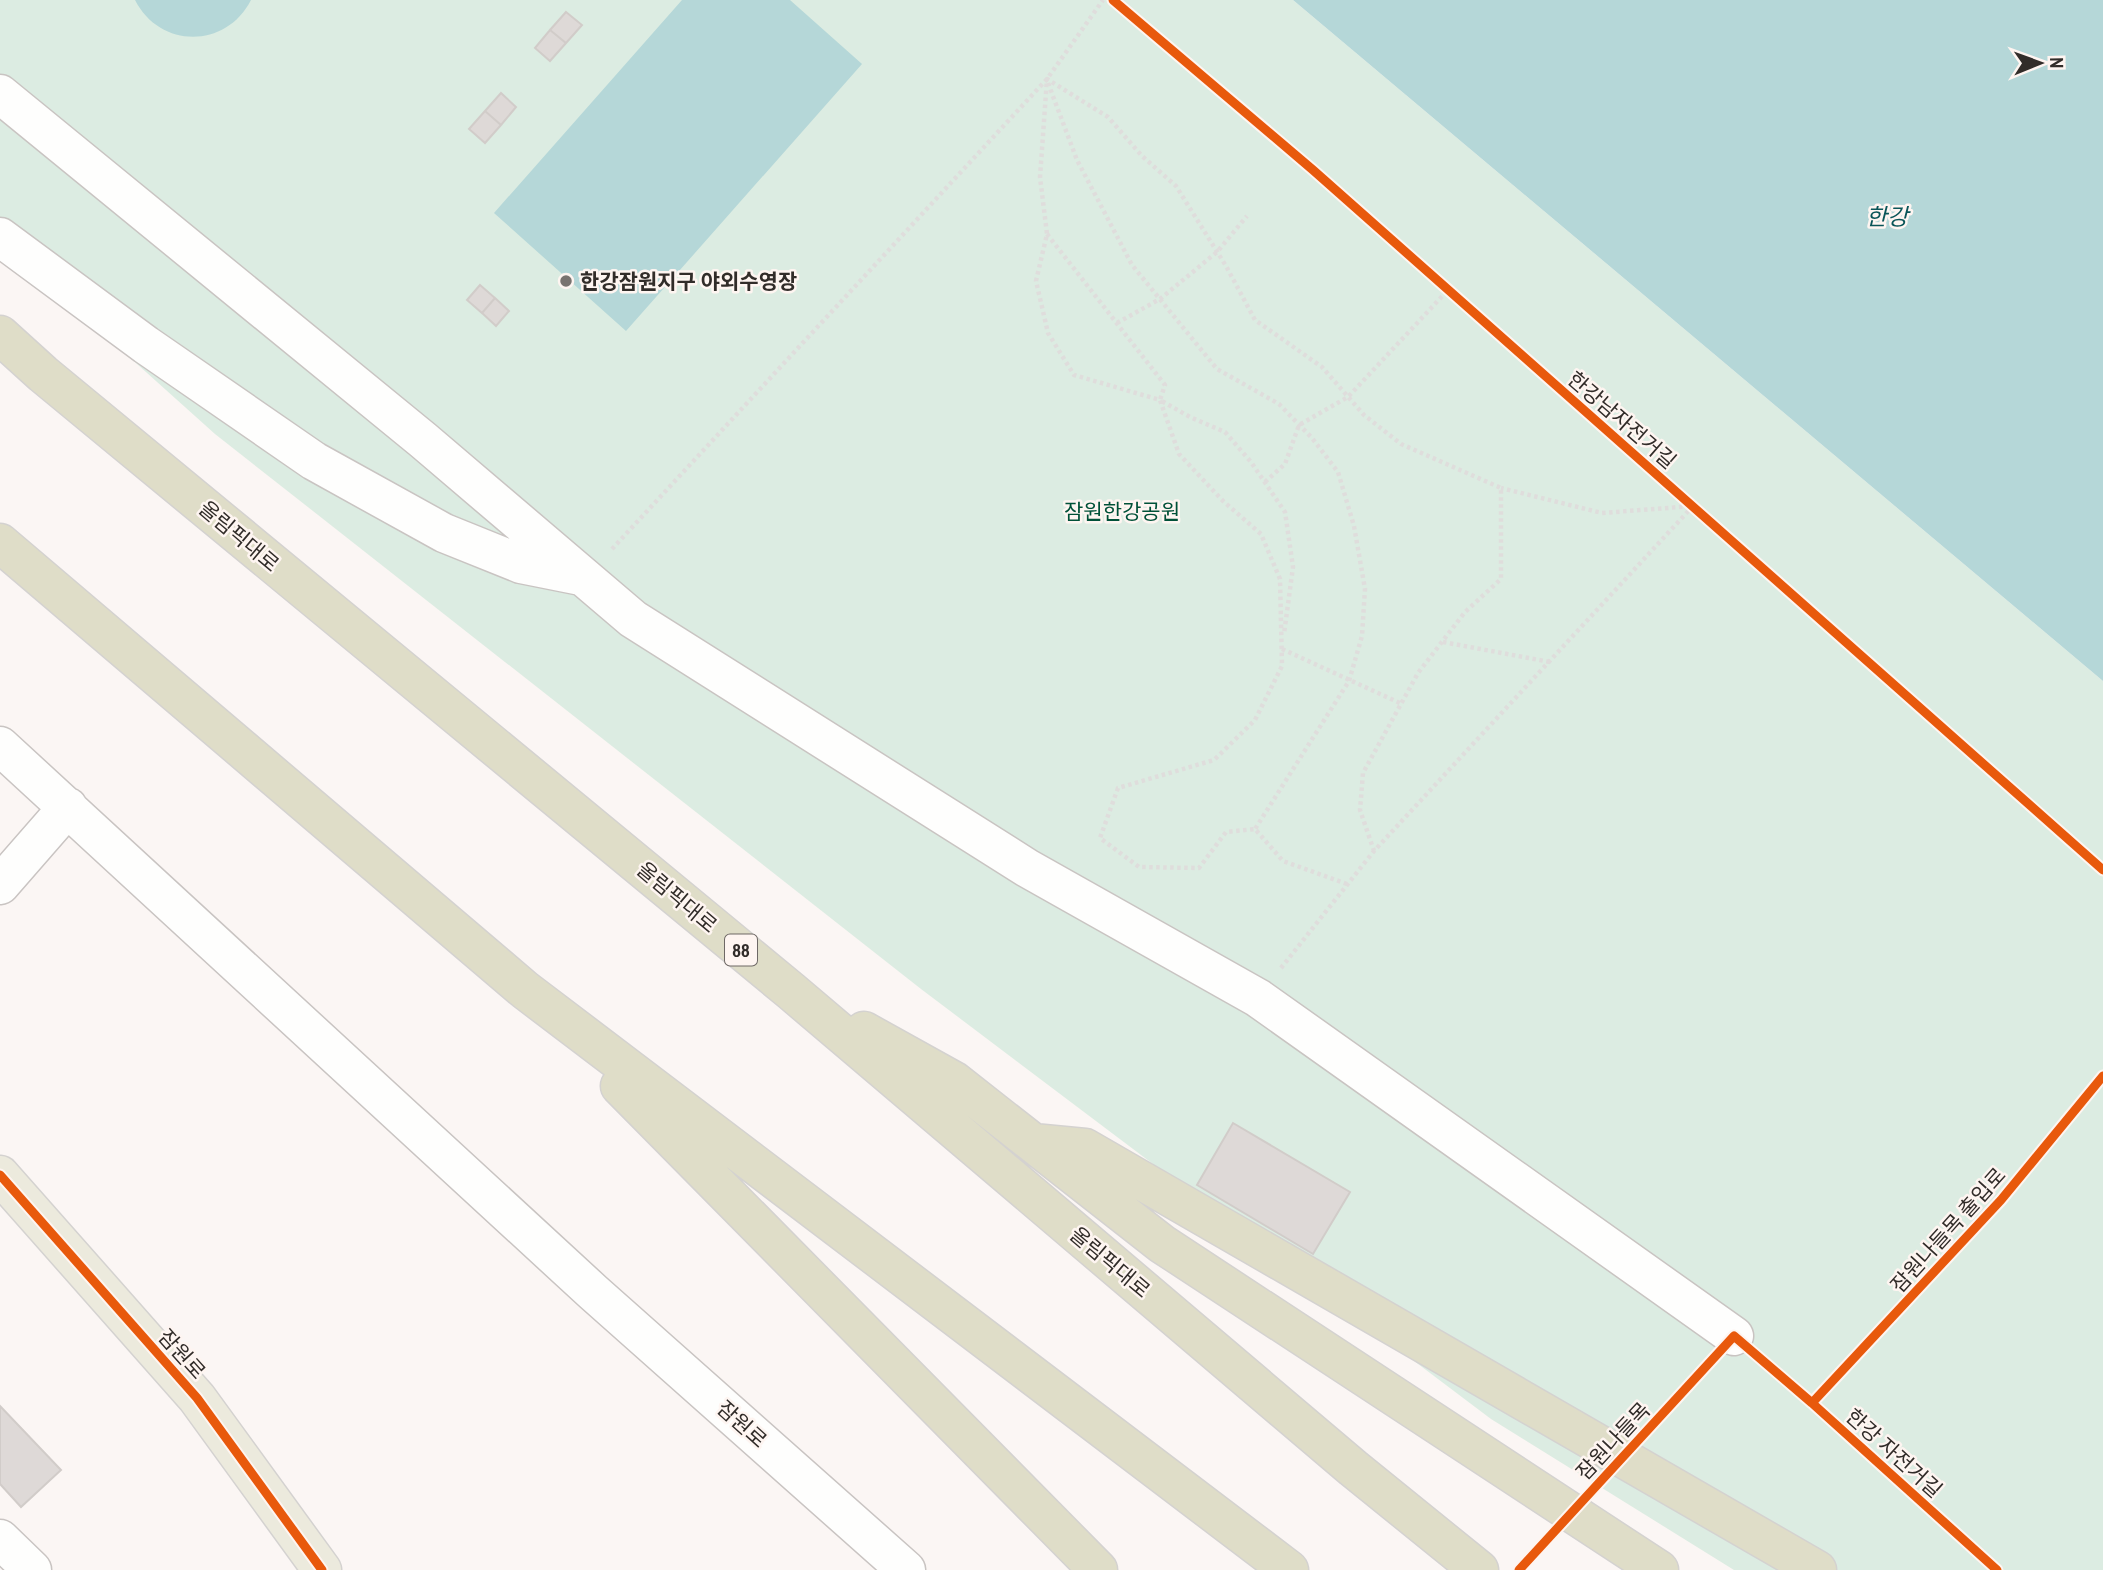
<svg xmlns="http://www.w3.org/2000/svg" width="2103" height="1570" viewBox="0 0 2103 1570" font-family="'Archivo Narrow','Noto Sans KR',sans-serif">
<rect width="100%" height="100%" fill="#fbf6f4"/>
<!-- green -->
<path fill="#dcece2" d="M0,0h1293l810,681v889h-369l-243,-151 -570,-430 -706,-555 -215,-193z"/>
<!-- water -->
<path fill="#b5d7d8" d="M135,0h116c-25,49 -91,49 -116,0z
M682,0h108l72,64 -236,267 -132,-118z
M1293,0h810v681z"/>
<!-- building -->
<path fill="#ded9d7" stroke="#d1ccc9" stroke-width="2" d="M566,12l16,13 -16,18 -16,-13z
M550,30l16,13 -16,18 -15,-13z
M501,93l15,14 -15,18 -16,-14z
M485,111l16,14 -16,18 -16,-14z
M480,285l15,13 -13,15 -15,-13z
M495,298l14,13 -13,15 -14,-13z
M1233,1123l117,69 -37,62 -116,-69z
M0,1406l61,64 -40,37 -21,-23z"/>
<g fill="none" stroke-linecap="round" stroke-linejoin="round">
<defs>
<path id="minor" d="M0,94l423,346 210,179 394,249 231,130 476,338
M0,237l146,108 168,116 130,72 77,31 60,12
M0,746l593,546 313,278
M0,885l68,-78
M0,1539l32,31"/>
<path id="major" d="M0,1175l197,223 125,172"/>
<path id="highway" d="M0,335l43,39 748,617 562,477 126,102
M0,543l525,447 764,580
M864,1031l90,50 79,62 52,5 732,422
M620,1086l478,484
M1033,1143l129,101 497,326"/>
</defs>
<!-- minor casing -->
<use href="#minor" stroke="#c9c4c2" stroke-width="41"/>
<!-- major casing -->
<use href="#major" stroke="#d4d2d0" stroke-width="41"/>
<!-- highway casing -->
<use href="#highway" stroke="#d4d2d0" stroke-width="41"/>
<!-- path -->
<path stroke="#dfdddc" stroke-width="4.5" stroke-dasharray="3.5 3.5" stroke-linecap="butt" d="M1048,83l29,77 55,105 85,104 62,35 33,34 26,34 16,54 11,63 -3,47 -13,45 -94,148
M1047,234l118,151 -5,15 30,17 35,15 26,30 34,50 8,55 -9,67
M1117,323l43,-24 57,-47 30,-36
M1265,482l20,-18 14,-39 49,-28 100,-107
M612,549l435,-470 56,-79
M1443,642l107,20
M1282,649l120,55
M1347,884l-64,-23 -28,-32 -29,3 -27,36 -60,-1 -39,-29 18,-50 96,-28 41,-40 27,-54 -2,-87 -19,-45 -38,-33 -44,-47 -19,-54 -86,-25 -26,-42 -12,-52 11,-47 -7,-57 7,-98 61,38 34,39 34,30 50,80 29,54 67,47 42,48 37,29 100,44v91l-36,33 -47,61 -55,100 -3,37 14,41
M1281,968l93,-117 319,-345 -91,7 -101,-25"/>
<!-- minor -->
<use href="#minor" stroke="#fefefd" stroke-width="38"/>
<!-- major -->
<use href="#major" stroke="#eceadd" stroke-width="38"/>
<!-- highway -->
<use href="#highway" stroke="#dfddc8" stroke-width="38"/>
<defs>
<path id="cycleway" d="M1113,0l200,170 790,700
M0,1175l197,223 125,172
M1812,1403l189,-203 102,-124
M1519,1570l215,-234 78,67 185,167"/>
</defs>
<!-- cycleway casing -->
<use href="#cycleway" stroke="#fef5f1" stroke-width="13"/>
<!-- cycleway -->
<use href="#cycleway" stroke="#e8590c" stroke-width="9"/>
</g>
<!-- markers -->
<circle fill="#787370" stroke="#fef5f1" stroke-width="2.5" cx="566" cy="281" r="7"/>
<g text-anchor="middle" dominant-baseline="central" stroke-width="5" stroke-linejoin="round" paint-order="stroke">
<!-- shield labels -->
<rect fill="#fef5f1" stroke="#6e6865" stroke-width="2" x="725" y="934.5" width="32" height="31" rx="5"/>
<g font-size="19" font-weight="bold" fill="#312c29">
<text x="741" y="950">88</text>
</g>
<!-- poi labels -->
<g font-size="21" font-weight="bold" fill="#312c29" stroke="#fef5f1" text-anchor="start">
<text x="580" y="281">한강잠원지구 야외수영장</text>
</g>
<!-- street labels -->
<g font-size="21" fill="#312c29" stroke="#fef5f1">
<text transform="translate(1622 420) rotate(41)">한강남자전거길</text>
<text transform="translate(239 536) rotate(40)">올림픽대로</text>
<text transform="translate(677 897) rotate(40)">올림픽대로</text>
<text transform="translate(1948 1230) rotate(-48)">잠원나들목 출입로</text>
<text transform="translate(1110 1262) rotate(40)">올림픽대로</text>
<text transform="translate(182 1354) rotate(48)">잠원로</text>
<text transform="translate(742 1424) rotate(42)">잠원로</text>
<text transform="translate(1613 1441) rotate(-47)">잠원나들목</text>
<text transform="translate(1894 1453) rotate(42)">한강 자전거길</text>
</g>
<!-- park labels -->
<g font-size="21" fill="#005138" stroke="#fef5f1">
<text x="1122" y="511">잠원한강공원</text>
</g>
<!-- water labels -->
<g font-size="23" font-style="italic" fill="#0a5558" stroke="#fef5f1">
<text x="1887" y="216">한강</text>
</g>
</g>
<!-- north arrow -->
<g transform="translate(2040 63) rotate(89)" stroke="#fef5f1" stroke-width="5" paint-order="stroke">
<path d="M0-5L12 26L0 18L-12 26Z" fill="#312c29"/>
<text y="-10" font-size="19" font-weight="bold" text-anchor="middle" fill="#312c29">N</text>
</g>
</svg>
